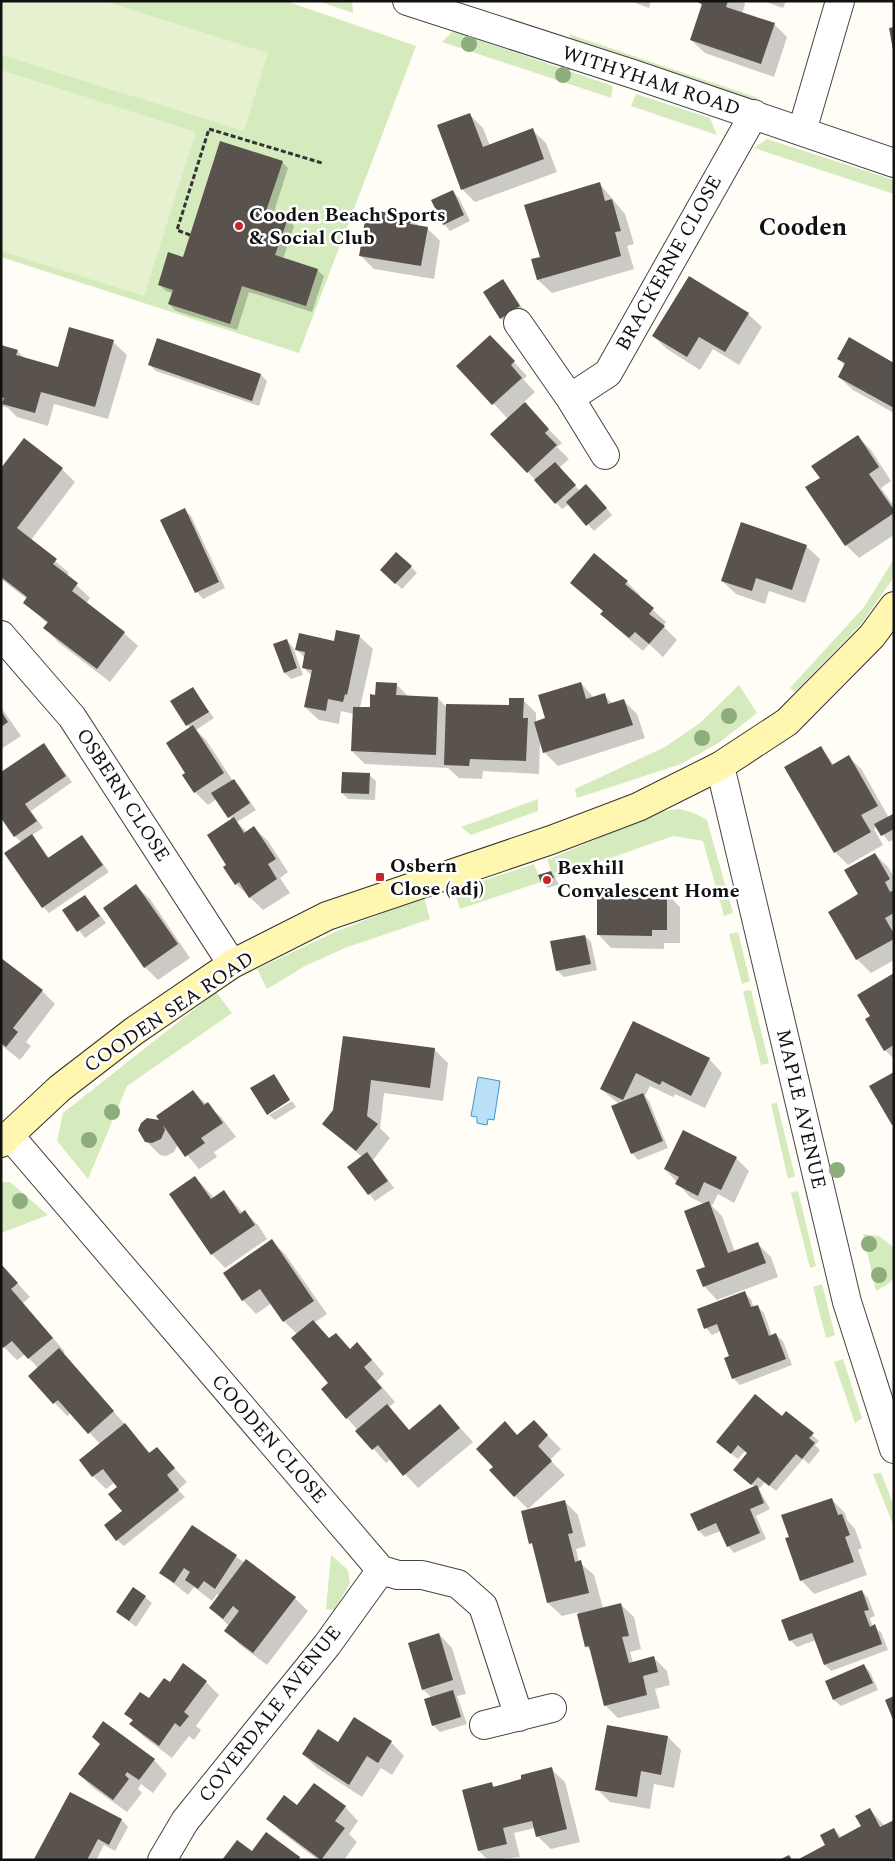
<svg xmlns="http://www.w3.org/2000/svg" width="895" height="1861" viewBox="0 0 895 1861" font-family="Spectral,serif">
<rect width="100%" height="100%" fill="#fffdf5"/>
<!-- green -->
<path fill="#d5ebbd" d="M1,1h285l130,45 -117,307 -298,-96z
M318,1h34l1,12z
M453,31l160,55 -2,12 -169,-56z
M569,34l189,64 -6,3 -180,-61z
M636,94l74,24 7,17 -86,-29z
M767,139l127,41v14l-140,-46z
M894,559v18l-32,46 -67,69 -5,-4 74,-81z
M739,685l18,28 -37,29 -39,22 -104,34 -2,-9 90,-42 35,-24z
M538,799v12l-67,24 -10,-8z
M679,809l15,4 13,7 26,93 -9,3 -21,-75 -30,-5 -119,42 -7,-18 116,-49z
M534,864l7,18 -81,27 -6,-19z
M424,897l6,22 -85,29 -40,18 -38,23 -10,-20 78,-37z
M738,932l12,49 -8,3 -13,-50z
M751,990l18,73 -8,2 -18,-74z
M216,992l16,21 -105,73 -39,93 -31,-38 6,-28z
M777,1103l18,73 -7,3 -17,-75z
M1,1182h9l38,33 -47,18z
M798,1191l18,75 -6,2 -19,-75z
M863,1234l16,2 14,11 1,30 -3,5 -15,9z
M822,1284l13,51 -9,3 -13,-51z
M843,1359l19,59 -7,5 -21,-61z
M881,1473l13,33v21l-21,-53z
M331,1555l17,15 2,13 -16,27 -8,-1z"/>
<!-- pitch -->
<path fill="#e6f2cf" d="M1,1h103l164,52 -24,78 -243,-76z
M1,70l195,62 -52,164 -143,-45z"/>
<!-- water -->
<path fill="#b9e0f7" stroke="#3f96cf" d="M478,1077l22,4 -6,39 -6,-1 -1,6 -10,-2v-6l-6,-1z"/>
<!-- shadow -->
<path fill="#0003" d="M630,1h21l-2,7z
M698,1h44l3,3 -3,10 32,10 13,13 -13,40 -69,-24 -14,-13 11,-34z
M763,1h23l-3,7z
M469,114l14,14 7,18 42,-16 14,13 11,29 -82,30 -13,-13z
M282,162l6,6 -15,47 14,4 7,7 -11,33 34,11 7,6 -12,36 -63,-20 -12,38 -61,-19 -7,-7 4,-11 -7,-2 -6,-6z
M599,183l26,31 9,30 -7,2 7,23 -82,24 -14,-13 -6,-20 9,-3z
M453,192l6,6 11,23 -20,10 -6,-7z
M411,218l9,9 7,1 13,13 -6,38 -60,-10 -14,-14z
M503,281l23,32 -19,12 -6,-7z
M748,314l14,13 -23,38 -26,-16 -13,21 -33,-21 -14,-13z
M158,340l103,35 6,6 -8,25 -103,-35 -6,-6z
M113,342l14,13 -19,64 -54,-15 -6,22 -31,-9 -9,-9 -7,-2v-60l16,5 9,8 33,10z
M503,350l24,26 -4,3 12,13 -12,11 39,40 -5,4 12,12 -10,9 21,23 13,1 19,23 -18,16 -25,-27 -7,5 -34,-37 -20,-53 -50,-53z
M838,358l56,6v49l-41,-23 -14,-13 6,-11z
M857,436l14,14 20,31 -10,7 13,18v29l-35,23 -13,-13 -25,-67z
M62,469l13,13 -44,58 38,33 -2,3 23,22 -4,5 38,30 14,13 -28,36 -52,-40 -13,-14 3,-4 -24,-21 3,-4 -26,-20v-109z
M184,510l7,6 34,72 -22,11 -6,-7z
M806,546l14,13 -15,44 -36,-12 -4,13 -29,-10 -14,-13z
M594,555l33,27 13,13 -1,2 27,25 -3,4 14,14 -14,17 -14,-13 -6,7 -28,-24 -13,-13 2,-2 -33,-29z
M411,567l6,6 -15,16 -20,-19z
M359,636l14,13 -13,59h11l5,-12 20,-12 13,13 29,1 9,10 63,-1 13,-7 13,13v10l11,-4 34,-36 13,15 10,-3 9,9 11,-3 13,13 8,24 -87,28 -13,-13 -5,-12 -1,33 -56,-3 -1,8 -23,-1 -11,-10 -83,-4 -13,-13 2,-37 -13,-3 -2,13 -20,-4 -14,-13 7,-31 -9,-9 2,-9 -8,-8z
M286,640l7,7 10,28 -12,4 -6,-6 -10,-29z
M193,689l21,29 -18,12 10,10 27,41 7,6 16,23 -19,12 10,10 7,-4 14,13 20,31 -8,6 10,15 -27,17 -27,-26 -8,-19 4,-45 -15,-21 -9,6 -13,-13 -8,-19 3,-45 -18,-26z
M1,707l20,29 -20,13z
M43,744l29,38 -41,29 12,17 -11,7 18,24 32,-23 27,36 -60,41 -6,-6 -21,-64 -7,-7z
M821,747l13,18 15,-8 13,13 27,48 5,-2v23l-5,3 -12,-15 -3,2 9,16 -35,20 -13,-13z
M369,775l7,6 -1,19 -27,-1 -6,-6z
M875,854l13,13 6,10v83l-23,13 -14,-14 -27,-46 30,-18z
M551,872l8,12 -11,4 -6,-7z
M136,886l14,13 40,59 -32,22 -13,-13z
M638,890l3,3 26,1 13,13v36h-16v6l-53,-1 -13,-14v-41z
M85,896l21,27 -21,15 -21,-27z
M585,936l6,6 6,28 -33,7 -7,-7z
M1,960l41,31 13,13 -29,38 5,4 -11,14 -19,-15z
M894,975v84l-9,-9 -14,-34z
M633,1023l76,36 13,14 -17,35 -30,-14 -2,3 -23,-11 -5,10 4,5 19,47 -30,12 -6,-7 -13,-49 -18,-15z
M344,1038l91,12 13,13 -5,38 -59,-8 -4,35 10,10 -17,22 21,28 -19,13 -27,-34 14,-10 -38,-33 10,-13z
M273,1076l17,23 -22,14z
M193,1092l28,25 15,20 -22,15 3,5 -18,12 -21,-25 -4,8 -8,4 -6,-1 -14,-14 15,-19z
M292,1101l4,6 -21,13 -6,-5z
M736,1158l13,13 -15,32 -16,-9 -6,12 10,10 13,36 22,-9 14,14 7,20 -61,23 -13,-14 3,-18 -3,-64 -14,-7 -25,-28z
M195,1177l19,21 10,-6 19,21 2,-1 13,13 9,14 -42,29 -13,-14z
M272,1241l13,13 42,60 -13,9 16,16 6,-4 15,15 6,-6 13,13 14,17 -7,7 18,21 -6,5 21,24 30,-25 33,36 -55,46 -27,-29 -5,4 -39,-45 -17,-35 -32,-48 -14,-14 -12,-18 -16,11 -13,-14z
M1,1265l29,32 -7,6 42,49 -2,2 88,100 6,-5 30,33 -9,8 7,7 -61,49 -7,-6 7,-28 -2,-18 -7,-12 -9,7 -13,-13 7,-32 -29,-31 -4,3 -37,-40 8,-8 -13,-14 -8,6 -16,-16z
M744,1293l7,6 3,9 3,-2 7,7 8,23 4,-1 7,6 9,24 -52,20 -7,-7 -2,-21 -10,-26 -9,4 -6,-7z
M786,1412l33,29 -4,4 5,5 -11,14 -6,-5 -27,32 -11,-9 -6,7 11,20 -14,7 10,23 -32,14 -6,-7 -7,-15 -16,6 -6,-6 -7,-17 63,-27 -13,-11 6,-22 -3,-3 -7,8 -14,-11 58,-30z
M547,1435l14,14 -11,11 15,15 -37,34 -13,-13 3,-60z
M831,1499l14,14 2,7 8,9 7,19 -4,2 9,25 -53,19 -13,-14 -10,-42z
M564,1501l14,14 8,31 -10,3 3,13 15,13 9,33 17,-4 14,13 7,32 -11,3 3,11 21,-5 13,13 3,14 -15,4 5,19 -42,10 -13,-13 -13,-53 -6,-6 -8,-34 -16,4 -14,-13 -25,-91z
M192,1526l103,72 13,13 -41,54 -28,-21 -13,-14 3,-4 -18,-18 9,-12 -3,-2 -5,7 -18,-14 -6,8 -27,-22z
M862,1591l6,7 7,18 -5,2 3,9 8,5 7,18 -57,21 -6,-6 -9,-25 -19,7 -7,-7z
M145,1597l7,6 -16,24 -18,-15z
M439,1634l13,14 14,46 -9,2 10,28 -27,8 -7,-7 -1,-27 -9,-9z
M864,1666l6,6 8,18 -37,16 -7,-6 -8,-18z
M206,1682l13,13 -23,31 5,4 -7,10 -5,-4 -17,22 -28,-21 -13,-13 2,-3 -7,-8 23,-13 21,-17z
M668,1737l13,13 -7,38 -20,-4 -4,25 -40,-7 -13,-13z
M391,1742l13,14 -12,19 -11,-7 -19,29 -45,-29 -14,-14 35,-10z
M154,1760l13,14 -14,19 -12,-9 -3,5 4,4 -15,19 -35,-25 -13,-13z
M551,1769l14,13 15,60 -29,7 -14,-13 -2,-8 -21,5 6,24 -32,3 -9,-9 -15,-61 27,-6 4,3 29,-4z
M314,1785l31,22 13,14 -9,13 8,8 -13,18h-26l-37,-28 -13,-13 30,-12z
M71,1793l51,27 6,7 -13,24 -11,-6 -8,15h-59z
M870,1810l15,16 9,-5v39h-94l27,-14 7,-17 8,9 21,-11z"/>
<!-- building -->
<path fill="#5a524d" d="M695,1h33l-2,6 49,16 -14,41 -71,-24 12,-36z
M894,27v23h-1l-4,-22z
M470,113l13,34 50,-19 11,31 -83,31 -24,-65z
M220,141l63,20 -17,50 22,7 -13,37 43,14 -12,37 -64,-20 -12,38 -62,-20 5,-14 -15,-5 10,-33 15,5z
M600,182l5,19 7,-2 9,32 -6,1 6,24 -84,24 -6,-21 9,-2 -16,-52z
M453,190l11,25 -21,10 -12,-25z
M367,209l45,8 -2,7 18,3 -7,39 -62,-10z
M689,276l60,37 -24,39 -26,-15 -12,20 -35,-21z
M503,279l17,27 -20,13 -17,-27z
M69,327l45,13 -19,67 -54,-15 -6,21 -33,-9 2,-6 -3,-1v-52l17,5 -2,5 42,12z
M490,335l25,26 -4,4 11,13 -30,27 -36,-39z
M849,337l45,26v45l-56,-31 7,-14 -8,-4z
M157,338l104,36 -9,27 -104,-36z
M525,402l24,27 -4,4 12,12 -30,28 -37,-39z
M858,435l21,32 -10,7 25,36v3l-49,33 -40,-59 15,-9 -9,-12z
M24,438l39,30 -46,60 40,31 -4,5 25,19 -6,8 53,41 -28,37 -54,-41 5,-6 -25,-19 4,-6 -26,-20v-109z
M555,462l21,23 -21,19 -21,-24z
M586,484l21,24 -21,18 -20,-24z
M185,508l34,74 -24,11 -35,-73z
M741,522l66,23 -15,45 -36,-12 -4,13 -31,-10z
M396,552l16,14 -17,18 -15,-14z
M594,553l34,28 -3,3 29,24 -5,6 16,12 -16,18 -14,-12 -6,6 -29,-24 3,-3 -33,-28z
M336,630l24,5 -13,60 -2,-1 -2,8 -15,-3 -2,12 -22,-4 8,-37 -10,-2 3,-16 -10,-2 4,-17 35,8z
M287,639l10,29 -13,5 -11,-29z
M376,682l21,1 -1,12 42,2 -2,58 -85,-4 2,-44h17v-13l5,1z
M581,682l5,17 19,-6 3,11 16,-5 9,26 -90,28 -9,-31 11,-4 -7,-23z
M193,687l16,25 -23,14 -16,-25z
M509,698h15l-1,20h5l-2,43 -56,-2 -1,7 -25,-1 2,-61 63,1z
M1,711l7,11 -7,5z
M193,725l31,48 -30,20 -12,-18 3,-2 -19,-30z
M44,743l22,33 -41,28 12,17 -23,16 -13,-19v-46z
M821,746l11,19 17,-10 29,51 -17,9 10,17 -37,21 -50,-86z
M342,772l28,1 -1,21 -28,-1z
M234,779l16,24 -22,15 -17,-25z
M893,814l1,15 -13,7 -7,-12z
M234,817l10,16 10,-7 22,33 -8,5 9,15 -28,19 -10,-16 -4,3 -12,-18 3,-2 -19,-30z
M32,834l16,24 34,-23 21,30 -61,43 -38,-55z
M875,853l15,26 -5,3 5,10 4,-2v23l-9,5 9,16v5l-38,21 -28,-48 30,-18 -14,-24z
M551,871l3,7 -13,4 -3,-7z
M136,884l42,60 -34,24 -41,-60z
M619,889h19v3l29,1v37h-15v6l-55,-1v-43h22z
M85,895l15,21 -23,16 -15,-22z
M585,935l6,29 -35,7 -6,-30z
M1,958l42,32 -30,38 5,4 -12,15 -5,-4z
M894,973v72l-10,6 -19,-32 5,-3 -13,-21z
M633,1021l77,37 -19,38 -29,-15 -2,4 -24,-12 -13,27 -23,-11z
M343,1036l92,12 -5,40 -59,-8 -4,36 11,8 -22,27 -34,-27 11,-14z
M894,1072v52l-2,1 -23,-39z
M274,1074l16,26 -23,15 -17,-27z
M193,1090l11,15 4,-3 15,21 -22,15 4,5 -20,14 -22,-32 2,5 -4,9 -9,4 -7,-1 -7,-12 3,-7 6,-5 12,2 -3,-4z
M643,1093l20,48 -32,13 -20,-48z
M683,1130l54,27 -16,33 -17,-8 -6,14 -23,-12 4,-7 -15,-8z
M367,1152l21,29 -20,14 -21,-28z
M195,1176l16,23 13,-9 16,24 5,-4 10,15 -44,30 -42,-61z
M709,1201l19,52 30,-11 8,21 -63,24 -7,-17 9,-3 -21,-56z
M272,1239l42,62 -31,21 -23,-33 -18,12 -19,-28z
M1,1264l17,19 -7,6 42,49 -25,21 -16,-18 -9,7 -2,-2z
M745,1291l6,16 7,-2 11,31 7,-3 10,26 -54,20 -8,-21 5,-2 -12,-32 -13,5 -7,-20z
M313,1320l16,18 7,-5 14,16 7,-7 15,18 -8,7 18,21 -36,31 -25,-30 7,-6 -37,-45z
M59,1348l55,63 -26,23 -30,-34 -5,4 -25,-28z
M755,1394l27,22 4,-5 28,22 -5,5 6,5 -13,16 -6,-5 -27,32 -11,-9 -7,8 -18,-15 14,-17 -9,-8 -7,9 -15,-12z
M387,1404l22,26 31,-26 20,24 -57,48 -25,-31 -6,5 -17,-19z
M534,1420l14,15 -10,11 14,15 -38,36 -25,-27 4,-3 -17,-18 29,-28 12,14z
M125,1423l24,30 8,-6 18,21 -8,7 12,15 -63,51 -12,-16 18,-14 -14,-17 9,-7 -14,-18 -11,8 -13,-17z
M757,1485l7,18 -14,6 10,24 -33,14 -11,-24 -18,8 -8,-17z
M832,1498l6,17 4,-1 8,21 -5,2 9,25 -54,19 -15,-43 4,-1 -8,-22z
M565,1500l8,33 -5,1 7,28 6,-2 8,33 -42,10 -15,-60 -3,1 -8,-33z
M192,1525l45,30 -22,34 -11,-8 -6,8 -13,-9 5,-8 -6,-4 -10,15 -15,-10z
M246,1559l50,38 -43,56 -29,-22 15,-20 -6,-5 -10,13 -14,-11z
M133,1587l13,9 -17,25 -13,-9z
M862,1590l7,20 -5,1 6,16 5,-3 7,20 -58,21 -12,-32 -23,8 -8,-21z
M621,1603l8,33 -7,1 7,26 25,-7 4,16 -15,4 4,19 -43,11 -15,-60 -4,1 -8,-33z
M439,1633l14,47 -31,10 -14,-47z
M183,1663l24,18 -23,31 5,4 -9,11 -5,-4 -16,23 -30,-22 4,-4 -9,-6 16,-22 9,6 15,-20 6,4z
M864,1664l9,19 -40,17 -8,-19z
M453,1690l8,27 -29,9 -8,-27z
M894,1696v26l-9,-22z
M354,1717l38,24 -14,22 -11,-7 -18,29 -47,-31 16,-25 20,13z
M103,1721l52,38 -16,21 -12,-8 -2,3 4,4 -16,21 -35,-26 22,-30 -8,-7z
M607,1725l61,11 -7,39 -20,-4 -4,26 -42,-7z
M552,1767l15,62 -31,8 -4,-16 -29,7 4,16 -29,7 -16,-61 30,-8 1,5 28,-8v-4z
M314,1783l32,23 -11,15 10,7 -24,32 -55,-41 18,-24 13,10z
M70,1792l52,27 -13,26 -11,-6 -11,21h-51l-2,-1z
M870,1808l10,19 14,-7v37l-6,3h-91l28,-15 -5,-10 14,-7 5,10 22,-12 -6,-10z
M266,1832l34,25 -1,3h-77l15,-20 15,11z
M789,1855l3,5h-13z"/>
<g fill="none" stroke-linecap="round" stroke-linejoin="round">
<defs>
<path id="street" d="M407,1l226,73 261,89
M802,131l38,-130
M518,323l52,75 35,57
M570,398l38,-25 146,-259
M1,635l71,82 160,247
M720,766l127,536 47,147
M9,1135l372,435 17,5h24l36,9 25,22 36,111
M484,1725l68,-17
M162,1860l23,-39 142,-176 54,-75"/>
<path id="secondary" d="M1,1143l59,-55 74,-57 98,-67 95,-48 224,-76 87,-33 82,-41 67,-44 85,-86 22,-30"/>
</defs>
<!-- street casing -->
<use href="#street" stroke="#444" stroke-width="30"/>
<!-- secondary casing -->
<use href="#secondary" stroke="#333" stroke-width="30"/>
<!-- path -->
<path stroke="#333" stroke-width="3" stroke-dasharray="5 2.5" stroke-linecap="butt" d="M190,235l-13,-5 32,-101 113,34"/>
<!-- street -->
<use href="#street" stroke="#fff" stroke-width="28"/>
<!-- secondary -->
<use href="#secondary" stroke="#fff6b0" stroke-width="28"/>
</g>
<!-- trees -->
<g fill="#8dad7f">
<circle cx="469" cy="44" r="8"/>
<circle cx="563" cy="75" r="8"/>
<circle cx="729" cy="716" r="8"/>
<circle cx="702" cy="738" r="8"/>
<circle cx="112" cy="1112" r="8"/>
<circle cx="89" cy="1140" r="8"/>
<circle cx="837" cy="1170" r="8"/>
<circle cx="20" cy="1201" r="8"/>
<circle cx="869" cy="1244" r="8"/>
<circle cx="879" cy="1275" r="8"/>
</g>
<!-- markers -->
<g fill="#c4262e" stroke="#fff" stroke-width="2">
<circle cx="239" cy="226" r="5"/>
<rect x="375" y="872" width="10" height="10" rx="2.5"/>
<circle cx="547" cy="880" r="5"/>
</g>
<g text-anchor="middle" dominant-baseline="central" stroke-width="5" stroke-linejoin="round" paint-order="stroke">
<!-- street labels -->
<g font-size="20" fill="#111" stroke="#fff">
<text transform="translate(651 81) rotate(18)">WITHYHAM ROAD</text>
<text transform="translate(669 263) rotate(-61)">BRACKERNE CLOSE</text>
<text transform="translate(123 795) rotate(57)">OSBERN CLOSE</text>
<text transform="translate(169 1012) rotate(-34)">COODEN SEA ROAD</text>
<text transform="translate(801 1109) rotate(77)">MAPLE AVENUE</text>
<text transform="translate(269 1439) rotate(49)">COODEN CLOSE</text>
<text transform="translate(270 1714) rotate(-52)">COVERDALE AVENUE</text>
</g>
<!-- poi labels -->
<g font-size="20" font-weight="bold" fill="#111" stroke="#fff" text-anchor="start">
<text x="249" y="215">Cooden Beach Sports<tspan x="249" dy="23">&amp; Social Club</tspan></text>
<text x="390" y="866">Osbern<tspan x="390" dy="23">Close (adj)</tspan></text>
<text x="557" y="868">Bexhill<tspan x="557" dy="23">Convalescent Home</tspan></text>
</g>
<!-- district labels -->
<g font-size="25" font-weight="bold" fill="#111" stroke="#fff">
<text x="803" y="228">Cooden</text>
</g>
</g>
<!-- border -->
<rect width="895" height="1861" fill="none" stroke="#111111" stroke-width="5"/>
</svg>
